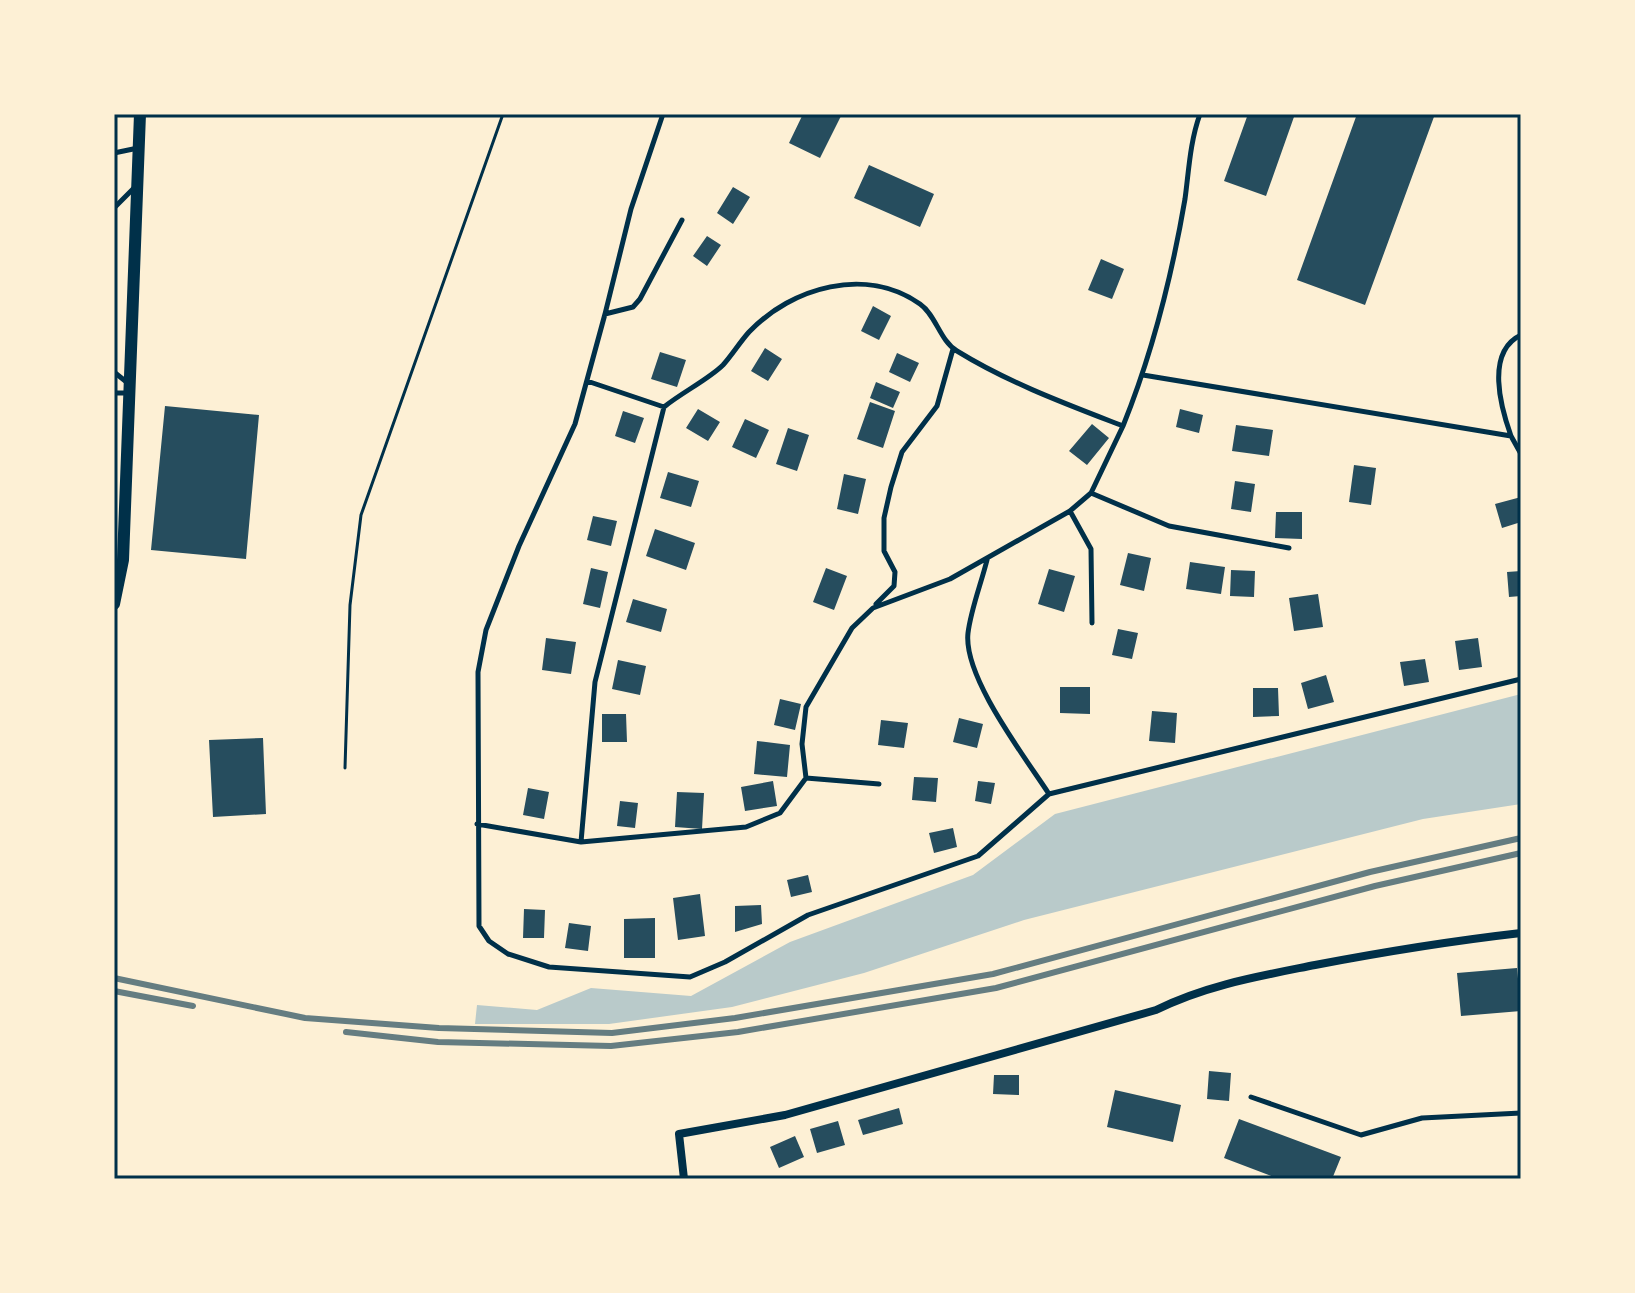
<svg xmlns="http://www.w3.org/2000/svg" width="1635" height="1293" viewBox="0 0 1635 1293" font-family="Manrope,sans-serif">
<rect width="100%" height="100%" fill="#fdf0d5"/>
<!-- green -->
<path fill="#b9caca" d="M1521,694v110l-98,15 -399,101 -160,53 -132,34 -123,17h-134l2,-19 60,5 54,-22 100,8 99,-54 183,-67 82,-61z"/>
<!-- building -->
<path fill="#264d5e" d="M803,114h39l-22,44 -31,-15z
M1248,114h47l-29,82 -42,-15z
M1357,114h78l-70,191 -68,-25z
M869,165l65,29 -14,33 -66,-29z
M733,187l17,10 -17,27 -16,-11z
M707,236l14,9 -14,21 -14,-10z
M1101,259l23,10 -12,30 -24,-9z
M873,306l18,10 -12,24 -18,-9z
M765,348l17,11 -14,22 -17,-10z
M660,352l26,8 -9,27 -26,-8z
M897,353l22,10 -9,19 -21,-10z
M876,382l24,10 -7,16 -23,-10z
M870,402l25,9 -12,37 -26,-9z
M165,406l94,9 -13,144 -95,-9z
M698,409l22,13 -12,19 -22,-13z
M1180,409l23,6 -4,18 -23,-6z
M623,411l21,7 -9,25 -20,-7z
M745,419l24,11 -13,28 -24,-11z
M1092,424l17,14 -22,27 -18,-14z
M1236,425l37,5 -4,26 -37,-5z
M788,428l21,7 -12,36 -21,-7z
M1354,465l22,3 -5,37 -22,-3z
M668,472l31,9 -8,26 -31,-9z
M844,474l22,5 -8,35 -21,-5z
M1235,481l20,3 -4,28 -20,-3z
M1521,497v25l-19,6 -7,-24z
M1276,512h26v27l-27,-1z
M593,516l24,5 -6,25 -24,-6z
M655,529l40,14 -9,27 -40,-14z
M1128,553l23,5 -7,33 -24,-6z
M1190,562l35,5 -4,27 -35,-5z
M591,568l17,4 -8,36 -17,-4z
M826,568l21,8 -13,34 -21,-8z
M1049,569l26,7 -11,36 -26,-8z
M1231,570l24,1 -1,26 -24,-1z
M1521,571v25l-12,1 -2,-25z
M1318,594l5,33 -29,4 -5,-33z
M633,599l34,10 -6,23 -35,-10z
M1118,629l20,4 -6,26 -20,-4z
M546,638l30,4 -5,32 -29,-4z
M1478,638l4,29 -23,3 -4,-29z
M1425,659l4,23 -25,4 -4,-24z
M618,660l28,6 -6,29 -28,-6z
M1326,675l8,27 -26,7 -7,-26z
M1060,687h30v27l-30,-1z
M1253,688h25l1,28 -26,1z
M780,699l21,5 -6,26 -21,-5z
M1152,711l25,2 -2,30 -26,-2z
M602,714h24l1,28h-25z
M959,718l24,6 -6,24 -24,-6z
M881,720l27,3 -4,25 -26,-3z
M263,738l3,76 -53,3 -4,-77z
M757,741l33,4 -3,32 -33,-3z
M914,777l24,1 -2,24 -24,-2z
M773,781l4,25 -32,5 -4,-24z
M978,781l17,2 -4,21 -16,-3z
M528,788l21,4 -5,27 -21,-4z
M677,792l27,1 -2,36 -27,-2z
M620,801l18,2 -3,25 -18,-2z
M953,828l4,19 -23,6 -5,-20z
M808,875l4,17 -21,5 -4,-17z
M700,894l5,42 -27,4 -5,-42z
M761,905l1,19 -27,8v-26z
M524,909l21,1 -1,28h-21z
M655,918v40h-31v-39z
M569,923l22,3 -3,25 -23,-3z
M1517,968l4,43 -60,5 -4,-43z
M1209,1071l22,2 -2,28 -22,-2z
M994,1075h25v20l-26,-1z
M1115,1090l66,15 -8,37 -66,-15z
M899,1108l4,16 -40,11 -5,-15z
M1239,1119l102,38 -9,22h-53l-55,-21z
M838,1121l7,24 -28,8 -7,-24z
M795,1136l9,21 -25,11 -9,-21z"/>
<g fill="none" stroke-linecap="round" stroke-linejoin="round">
<!-- path -->
<path stroke="#003049" stroke-width="3" d="M345,768l5,-163 11,-90 142,-401"/>
<!-- service -->
<path stroke="#003049" stroke-width="5" d="M114,153l24,-5
M114,208l20,-20
M682,220l-42,79 -7,8 -28,7 -30,110 -56,122 -33,84 -8,42 1,254 10,15 19,13 41,13 141,10 35,-15 83,-47 170,-59 71,-62 472,-115
M605,314l26,-105 32,-95
M114,372l15,12
M1143,375l368,61c-10,-28 -26,-84 10,-101
M587,381l77,26
M114,393h14
M1123,426l-32,67 -21,18 -120,68 -77,29 -21,20 -46,79 -4,37 4,34 -26,35 -34,14 -165,15 14,-160 69,-275c17,-14 45,-28 59,-42 9,-10 17,-23 26,-33 43,-45 117,-66 171,-28 16,11 20,37 37,47 52,32 109,53 166,75 29,-72 49,-151 62,-227 4,-30 5,-57 15,-85
M1511,436l10,18
M1091,493l78,33 120,22
M1070,511l21,38 1,74
M987,560c-6,24 -16,49 -19,73 -5,44 57,124 81,161
M876,604l18,-18 1,-14 -11,-21v-33l7,-31 11,-35 35,-46 16,-57
M806,778l73,6
M477,824l104,18
M1251,1097l110,38 61,-17 99,-5"/>
<!-- minor -->
<path stroke="#003049" stroke-width="8" d="M684,1179l-5,-45 106,-19 371,-105c50,-25 104,-34 159,-45 68,-13 136,-24 206,-32"/>
<!-- tertiary -->
<path stroke="#003049" stroke-width="12" d="M114,604l9,-44 17,-446"/>
<!-- rail -->
<path stroke="#657d81" stroke-width="6" d="M114,978l191,40 134,10 173,5 123,-15 258,-44 377,-102 151,-34
M114,991l79,15
M346,1032l92,10 173,4 127,-14 258,-44 379,-102 146,-33"/>
</g>
<!-- border -->
<rect width="1635" height="1293" fill="none" stroke="#fdf0d5" stroke-width="232"/>
<rect x="116" y="116" width="1403" height="1061" fill="none" stroke="#003049" stroke-width="3"/>
</svg>
